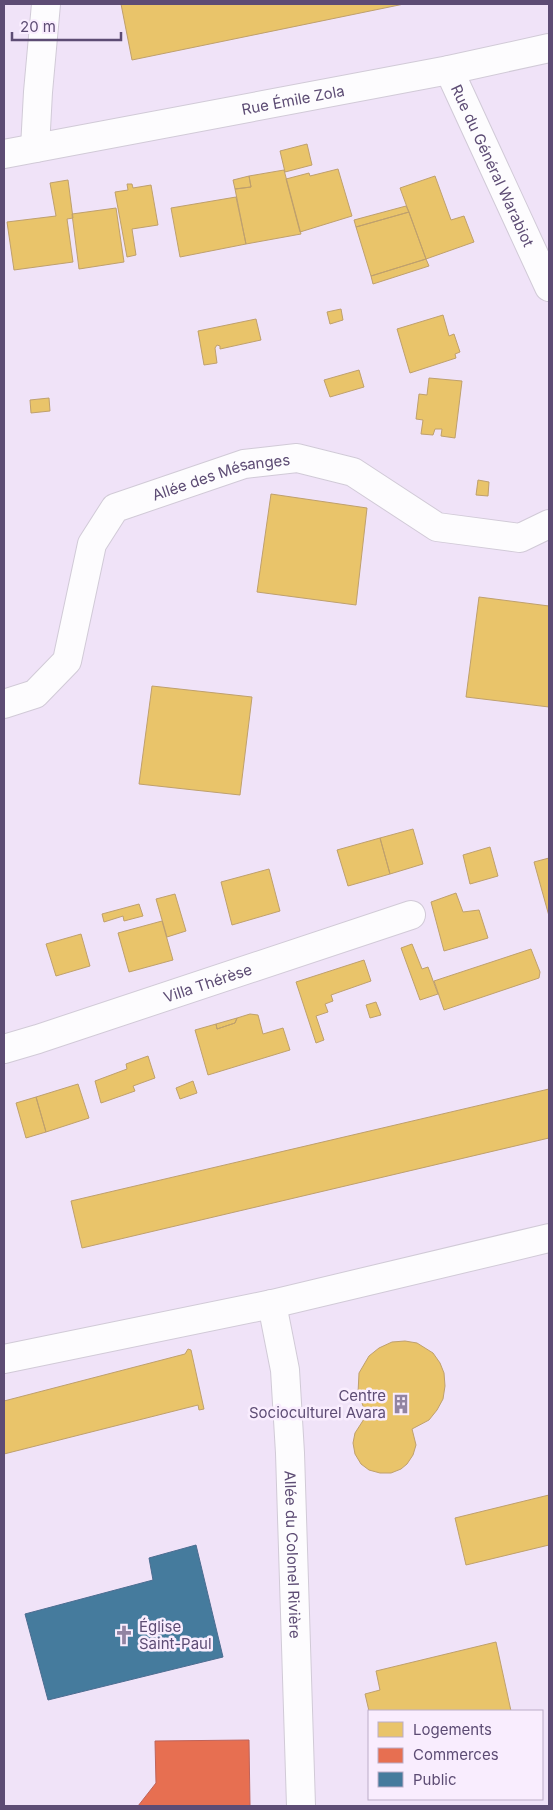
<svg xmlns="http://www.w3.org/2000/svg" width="553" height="1810" viewBox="0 0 553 1810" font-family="Inter,sans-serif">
<rect width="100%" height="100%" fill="#f4ecf7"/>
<!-- residential -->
<path fill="#f0e3f8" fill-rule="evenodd" d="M4,4h545v1802h-545zM369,1711h173v88h-173z"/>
<!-- homes -->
<path fill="#e9c46a" stroke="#bfa06d" d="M121,4h283l-272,56z
M307,144l5,21 -27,7 -5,-21z
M338,169l14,47 -52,16 -14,-53 23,-6 1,3z
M284,170l17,64 -55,10 -11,-55 16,-2 -2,-11z
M249,176l2,11 -16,2 -2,-9z
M435,176l16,44 13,-4 10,26 -48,17 -26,-71z
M68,180l5,38 -6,1 6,43 -59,8 -7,-48 49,-6 -6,-33z
M127,184h5l1,4 18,-3 7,40 -26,4 4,26 -9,2 -12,-65 13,-2z
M236,197l10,47 -66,13 -9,-49z
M406,206l3,6 -53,15 -2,-7z
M116,208l8,54 -45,7 -7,-55z
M409,212l17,47 -55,17 -15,-49z
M426,259l3,7 -56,18 -2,-8z
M341,309l2,11 -13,4 -3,-12z
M443,315l6,21 5,-2 6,18 -5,2 1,4 -46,15 -13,-44z
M256,319l5,21 -41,9v-3l-3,-1 -2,3 2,15 -13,2 -6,-34z
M359,370l5,17 -34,10 -6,-17z
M429,378l33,3 -7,57 -14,-2 1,-7h-7l-2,6 -12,-1 2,-14 -7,-1 3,-25 8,1z
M49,398l1,13 -19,2 -1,-13z
M478,480l11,2 -1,14 -12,-1z
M271,494l96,14 -11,97 -99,-13z
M479,597l70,9v101l-83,-10z
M152,686l100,11 -12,98 -101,-11z
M413,829l10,35 -33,10 -10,-36z
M380,838l10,36 -42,12 -11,-36z
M490,847l8,29 -28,8 -7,-29z
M549,858v58l-15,-54z
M269,869l11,42 -48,14 -11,-43z
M456,893l7,19 16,-2 9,28 -44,13 -13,-49z
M175,894l11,37 -19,6 -11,-38z
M139,904l4,12 -19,5 -1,-5 -19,6 -2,-8z
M162,921l11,39 -44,12 -11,-39z
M81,934l9,32 -34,10 -10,-32z
M412,944l10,25 6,-2 10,27 -18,6 -19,-52z
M531,949l9,23 -1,6 -95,32 -10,-29z
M364,960l7,21 -40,14 2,6 -8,3 3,8 -12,4 8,24 -8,3 -20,-61z
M376,1002l5,13 -11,3 -4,-13z
M250,1014l8,1 5,19 20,-6 7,22 -82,25 -13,-45 21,-6 1,5 18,-6 2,-5z
M237,1018l-2,5 -18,6 -1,-5z
M148,1056l7,22 -22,8 2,5 -34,12 -6,-22 32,-12 -1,-5z
M193,1081l4,12 -17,6 -4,-11z
M78,1084l11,34 -43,14 -10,-35z
M549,1089v49l-467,110 -11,-47z
M36,1097l10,35 -20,6 -10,-35z
M405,1341l12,2 16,10 7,10 4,10 1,13 -2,13 -6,11 -8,10 -17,9 4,16 -3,10 -6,9 -6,5 -10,4h-11l-11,-3 -8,-6 -6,-10 -2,-11 2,-10 9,-14 1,-8 -7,-18 1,-20 10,-17 10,-8 13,-6z
M188,1349l3,1 13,59 -5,1 -1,-5 -194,49v-53l181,-47z
M549,1495v50l-83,20 -11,-47z
M496,1642l15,69h-142l-4,-17 15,-4 -4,-19z"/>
<!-- shops -->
<path fill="#e76f51" stroke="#be645c" d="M249,1740l1,66h-112l18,-23 -1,-42z"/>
<!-- public -->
<path fill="#457b9d" stroke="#4c6d91" d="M196,1545l27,112 -175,43 -23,-86 128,-34 -4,-22z"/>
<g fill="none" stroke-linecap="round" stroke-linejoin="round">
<defs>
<g id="minor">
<path id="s1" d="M449,70l100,217"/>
<path d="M35,148l3,-56 8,-88"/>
<path id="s2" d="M4,154l445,-84 100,-22"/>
<path id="s3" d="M4,704l31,-10 32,-33 25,-117 23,-36 129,-44 53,-6 56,14 84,55 83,11 29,-14"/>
<path id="s4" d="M4,1049l34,-10 373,-124"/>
<path id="s5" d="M272,1304l13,66 5,83 11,353"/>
<path d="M4,1359l268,-55 277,-66"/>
</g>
</defs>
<!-- minor casing -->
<use href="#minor" stroke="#d1cad7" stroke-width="30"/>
<!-- minor -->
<use href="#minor" stroke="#fdfcfe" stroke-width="28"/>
</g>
<!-- icons -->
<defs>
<symbol id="building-bare" viewBox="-9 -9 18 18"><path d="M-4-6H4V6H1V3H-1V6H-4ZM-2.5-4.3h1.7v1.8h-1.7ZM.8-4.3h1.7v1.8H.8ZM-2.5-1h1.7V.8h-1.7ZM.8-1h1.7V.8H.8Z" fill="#9284a2" stroke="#f9edfe" stroke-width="2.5" paint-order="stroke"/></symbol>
<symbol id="church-bare" viewBox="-9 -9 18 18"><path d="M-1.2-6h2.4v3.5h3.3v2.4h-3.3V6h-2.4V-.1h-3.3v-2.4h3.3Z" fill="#9284a2" stroke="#f9edfe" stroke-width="2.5" paint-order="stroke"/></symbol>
</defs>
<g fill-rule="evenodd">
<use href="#building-bare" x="387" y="1390" width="28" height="28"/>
<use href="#church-bare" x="110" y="1621" width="28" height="28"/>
</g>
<g text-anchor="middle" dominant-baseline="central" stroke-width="5" stroke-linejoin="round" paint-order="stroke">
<!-- street labels -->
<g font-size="15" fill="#5d4c74" stroke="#f9edfe">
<text stroke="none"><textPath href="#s2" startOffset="294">Rue Émile Zola</textPath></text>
<text stroke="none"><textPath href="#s1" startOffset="105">Rue du Général Warabiot</textPath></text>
<text stroke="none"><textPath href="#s3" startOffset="352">Allée des Mésanges</textPath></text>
<text stroke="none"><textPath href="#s4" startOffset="214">Villa Thérèse</textPath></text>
<text stroke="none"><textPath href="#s5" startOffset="252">Allée du Colonel Rivière</textPath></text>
</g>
<!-- poi labels -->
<g font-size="15" fill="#5d4c74" stroke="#f9edfe" text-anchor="end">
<text x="386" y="1395">Centre<tspan x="386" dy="17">Socioculturel Avara</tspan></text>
<text x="139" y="1626" text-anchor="start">Église<tspan x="139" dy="17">Saint-Paul</tspan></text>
</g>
</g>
<!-- border -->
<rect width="553" height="1810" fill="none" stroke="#5d4c74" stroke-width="10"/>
<!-- legend -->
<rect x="368" y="1710" width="175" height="90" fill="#f9edfe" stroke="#bbadc7"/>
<rect x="378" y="1722" width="25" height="15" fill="#e9c46a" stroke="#bbadc7"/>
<text x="413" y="1735" font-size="15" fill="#5d4c74">Logements</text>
<rect x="378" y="1748" width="25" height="15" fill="#e76f51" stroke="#bbadc7"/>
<text x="413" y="1760" font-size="15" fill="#5d4c74">Commerces</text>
<rect x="378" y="1772" width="25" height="15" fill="#457b9d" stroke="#bbadc7"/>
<text x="413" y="1785" font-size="15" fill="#5d4c74">Public</text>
<!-- scale -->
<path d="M12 32v8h109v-8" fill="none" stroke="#5d4c74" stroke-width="2.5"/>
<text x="20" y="32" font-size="15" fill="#5d4c74" stroke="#f9edfe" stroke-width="4" paint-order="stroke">20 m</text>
</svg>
